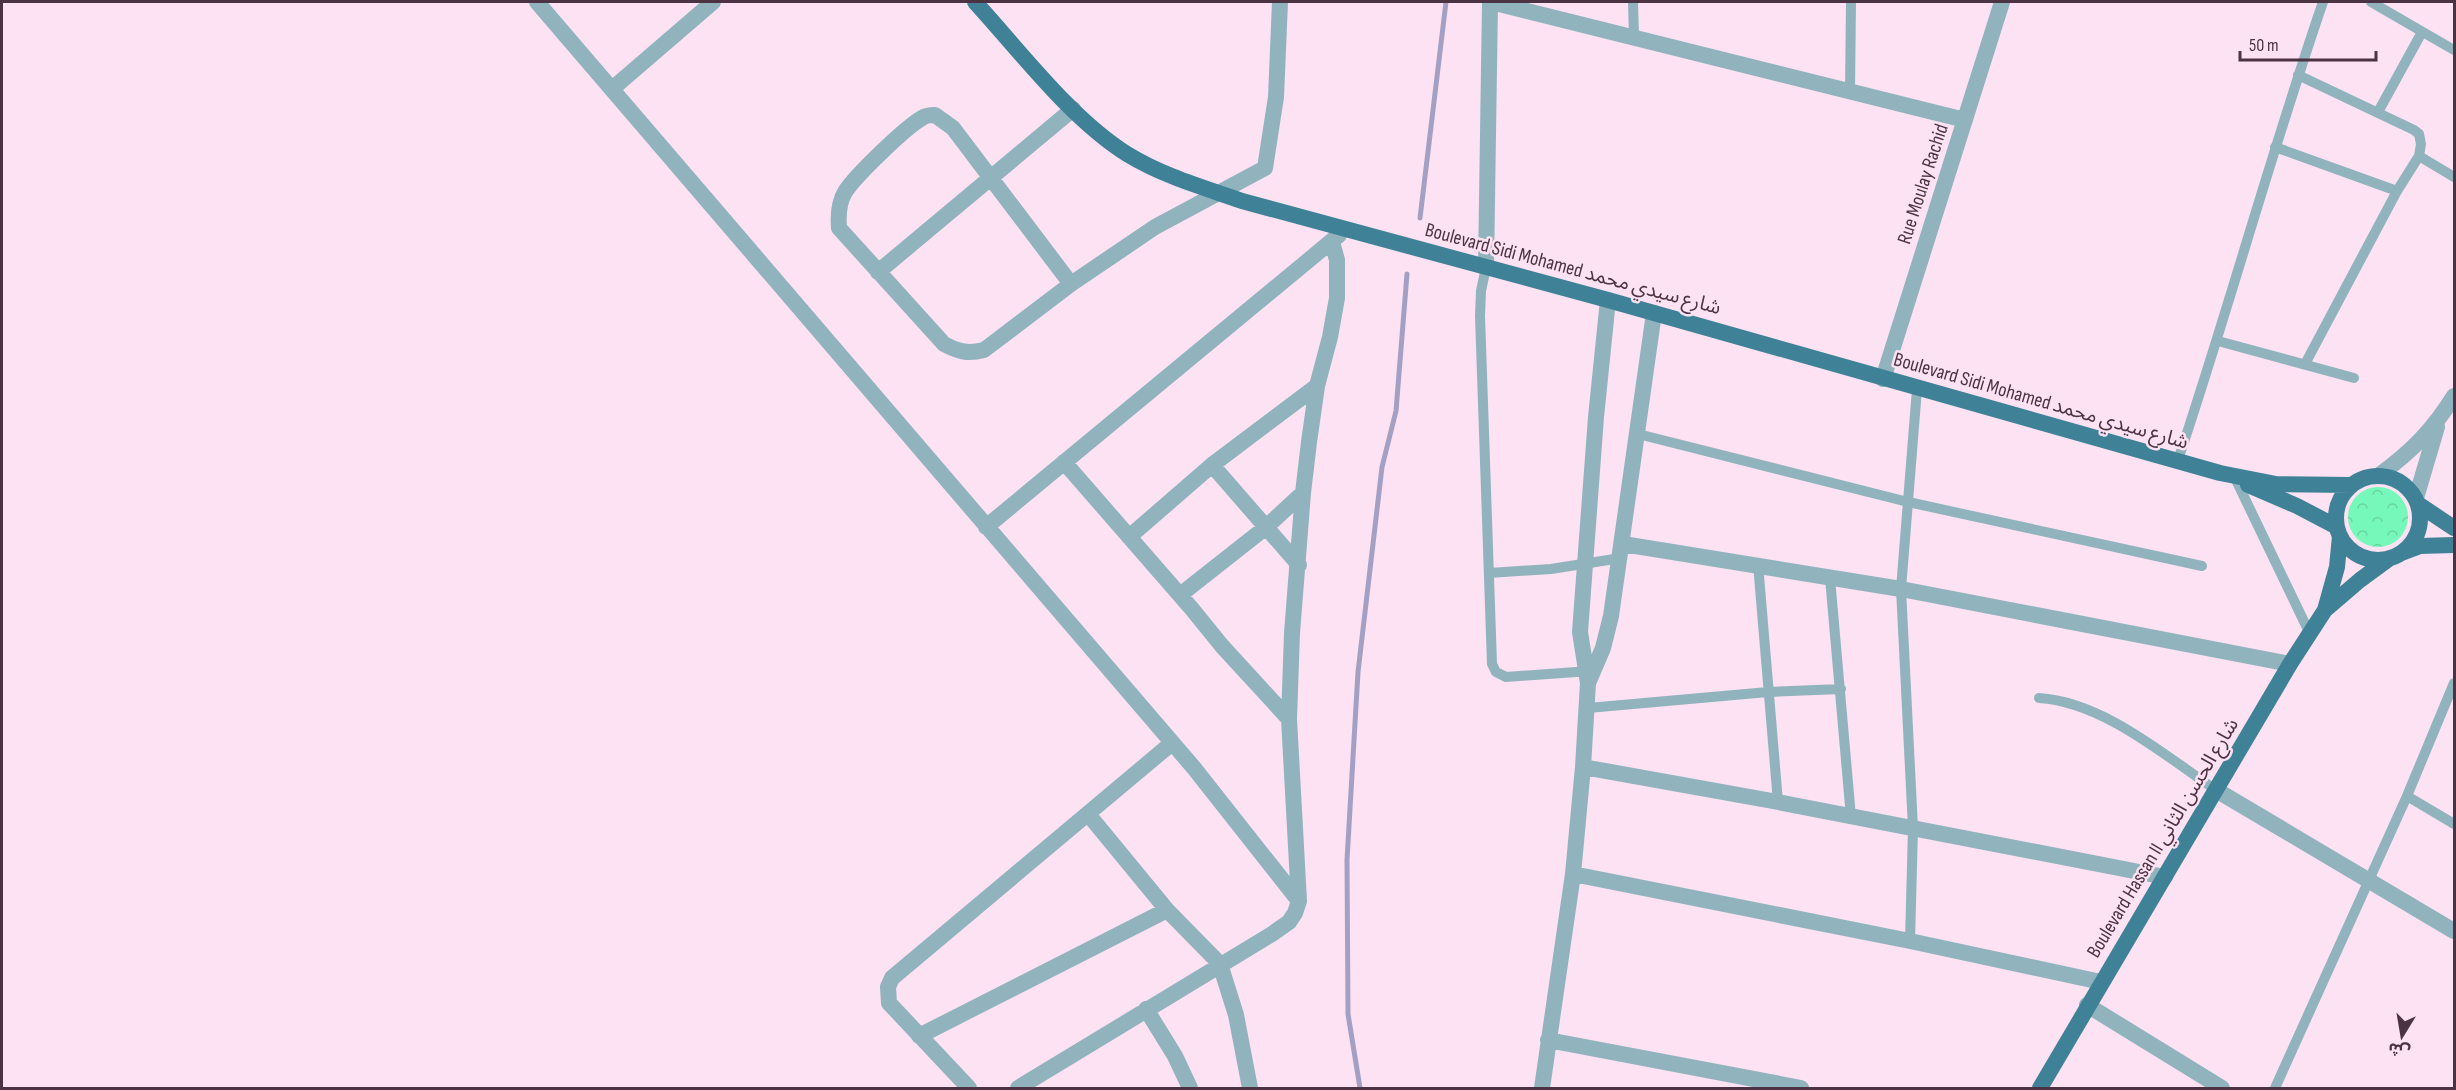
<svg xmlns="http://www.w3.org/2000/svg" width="2456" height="1090" viewBox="0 0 2456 1090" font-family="'Sofia Sans Condensed','Noto Sans Arabic',sans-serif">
<defs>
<pattern id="park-crowns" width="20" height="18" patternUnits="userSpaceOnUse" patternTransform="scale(1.5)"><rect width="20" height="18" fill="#76f8ba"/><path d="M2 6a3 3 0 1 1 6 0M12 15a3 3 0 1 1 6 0" fill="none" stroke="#68d5a1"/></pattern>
</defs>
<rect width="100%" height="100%" fill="#fce2f2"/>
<!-- park -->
<path fill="url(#park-crowns)" d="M2348 517a30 30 0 1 1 60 0a30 30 0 1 1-60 0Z"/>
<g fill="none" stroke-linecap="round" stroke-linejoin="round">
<!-- stream -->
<path stroke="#a4a0c4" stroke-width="5" d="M1420,218l26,-216
M1360,1088l-12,-74 -1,-154 11,-188 24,-205 14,-56 11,-137"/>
<!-- service -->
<path stroke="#91b3be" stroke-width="10" d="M1633,2l1,35
M2371,2l83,48
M2298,75l116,55 5,4 2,10 -2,12 -22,35 -92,173
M1850,91l1,-89
M2378,112l44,-80
M2275,147l122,44
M2419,156l35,21
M1486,267l-5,24 -1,25 12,348 4,8 10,5 84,-6
M2218,341l136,37
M1638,434l270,68 294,64
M2178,460c51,-152 93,-307 145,-458
M2236,480l74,154
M1758,564l20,238
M1489,573l62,-4 70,-11
M1830,578l21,239
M2039,698c64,4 125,57 177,92
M1588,708l180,-16 73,-3
M2407,796l47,28
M1910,941l3,-113 -12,-239 16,-200
M2275,1088l132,-292 47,-113"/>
<!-- minor -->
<path stroke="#91b3be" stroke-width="16" d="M537,2l657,766 105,133
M1491,2l474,118
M612,89l101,-87
M1486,267l4,-265
M878,272l195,-163
M1071,284l-118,-156 -18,-13c-4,0 -9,0 -13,3 -16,9 -67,58 -77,74 -6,10 -7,24 -6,36l105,116c15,8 24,10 40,6l87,-66 84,-57 110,-59 11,-71 4,-95
M1883,379l119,-377
M1064,462l128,147 30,37 67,73
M1212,465l105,-79
M986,527l353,-292
M1129,537l83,-72 87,100
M1623,544l278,45 389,75
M1180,595l85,-67 38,-35
M1588,683l15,-35 8,-32 43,-303
M1583,767l195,35 387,75
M2216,790l238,141
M1088,814l79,96 53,54 16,51 14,73
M1573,874l337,67 191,41
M2087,1005l135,83
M1146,1009l29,47 15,32
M919,1036l248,-126
M1548,1040l253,48
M969,1088l-80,-85 -1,-16 4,-9 280,-235
M1018,1088l254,-154 17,-12 6,-9 4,-12 -10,-182 3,-86 11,-140 6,-51 8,-56 13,-49 7,-39v-38l-5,-18
M1542,1088l31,-214 10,-107 5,-84 -8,-51 16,-215 12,-117"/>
<!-- tertiary -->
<path stroke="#91b3be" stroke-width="16" d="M2378,476c33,-24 55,-46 76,-80
M2416,498l21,-71"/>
<!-- primary -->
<path stroke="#3f8297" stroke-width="16" d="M975,2c45,49 95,116 152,152 36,22 75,33 115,47l366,99 612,173 56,11 75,1
M2336 518a42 42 0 1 1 84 0a42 42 0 1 1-84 0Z
M2248,485l49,21 40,21
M2418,504l36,24
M2404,552l16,-6 34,-1
M2325,610l12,-43 3,-31
M2040,1088l250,-424 35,-54 35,-30 30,-22"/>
</g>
<g text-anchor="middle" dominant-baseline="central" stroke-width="5" stroke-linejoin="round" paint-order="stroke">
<!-- street labels -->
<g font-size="20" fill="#4c3343" stroke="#fce2f2">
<text transform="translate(1923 184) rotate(-72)">Rue Moulay Rachid</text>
<text transform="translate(1573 269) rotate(15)">Boulevard Sidi Mohamed شارع سيدي محمد</text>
<text transform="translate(2041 401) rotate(16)">Boulevard Sidi Mohamed شارع سيدي محمد</text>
<text transform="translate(2163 838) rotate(-59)">Boulevard Hassan II شارع الحسن الثاني</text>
</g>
</g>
<!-- border -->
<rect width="2456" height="1090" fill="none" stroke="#4c3343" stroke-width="6"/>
<!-- north arrow -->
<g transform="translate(2402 1036) rotate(191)" stroke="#fce2f2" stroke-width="4.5" paint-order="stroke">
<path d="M0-4.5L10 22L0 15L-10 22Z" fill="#4c3343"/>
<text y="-9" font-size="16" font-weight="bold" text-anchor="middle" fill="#4c3343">ش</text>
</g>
<!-- scale -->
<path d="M2240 51v9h136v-9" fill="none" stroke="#4c3343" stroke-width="3"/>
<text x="2249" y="51" font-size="18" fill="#4c3343" stroke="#fce2f2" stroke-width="4.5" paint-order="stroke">50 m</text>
</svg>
